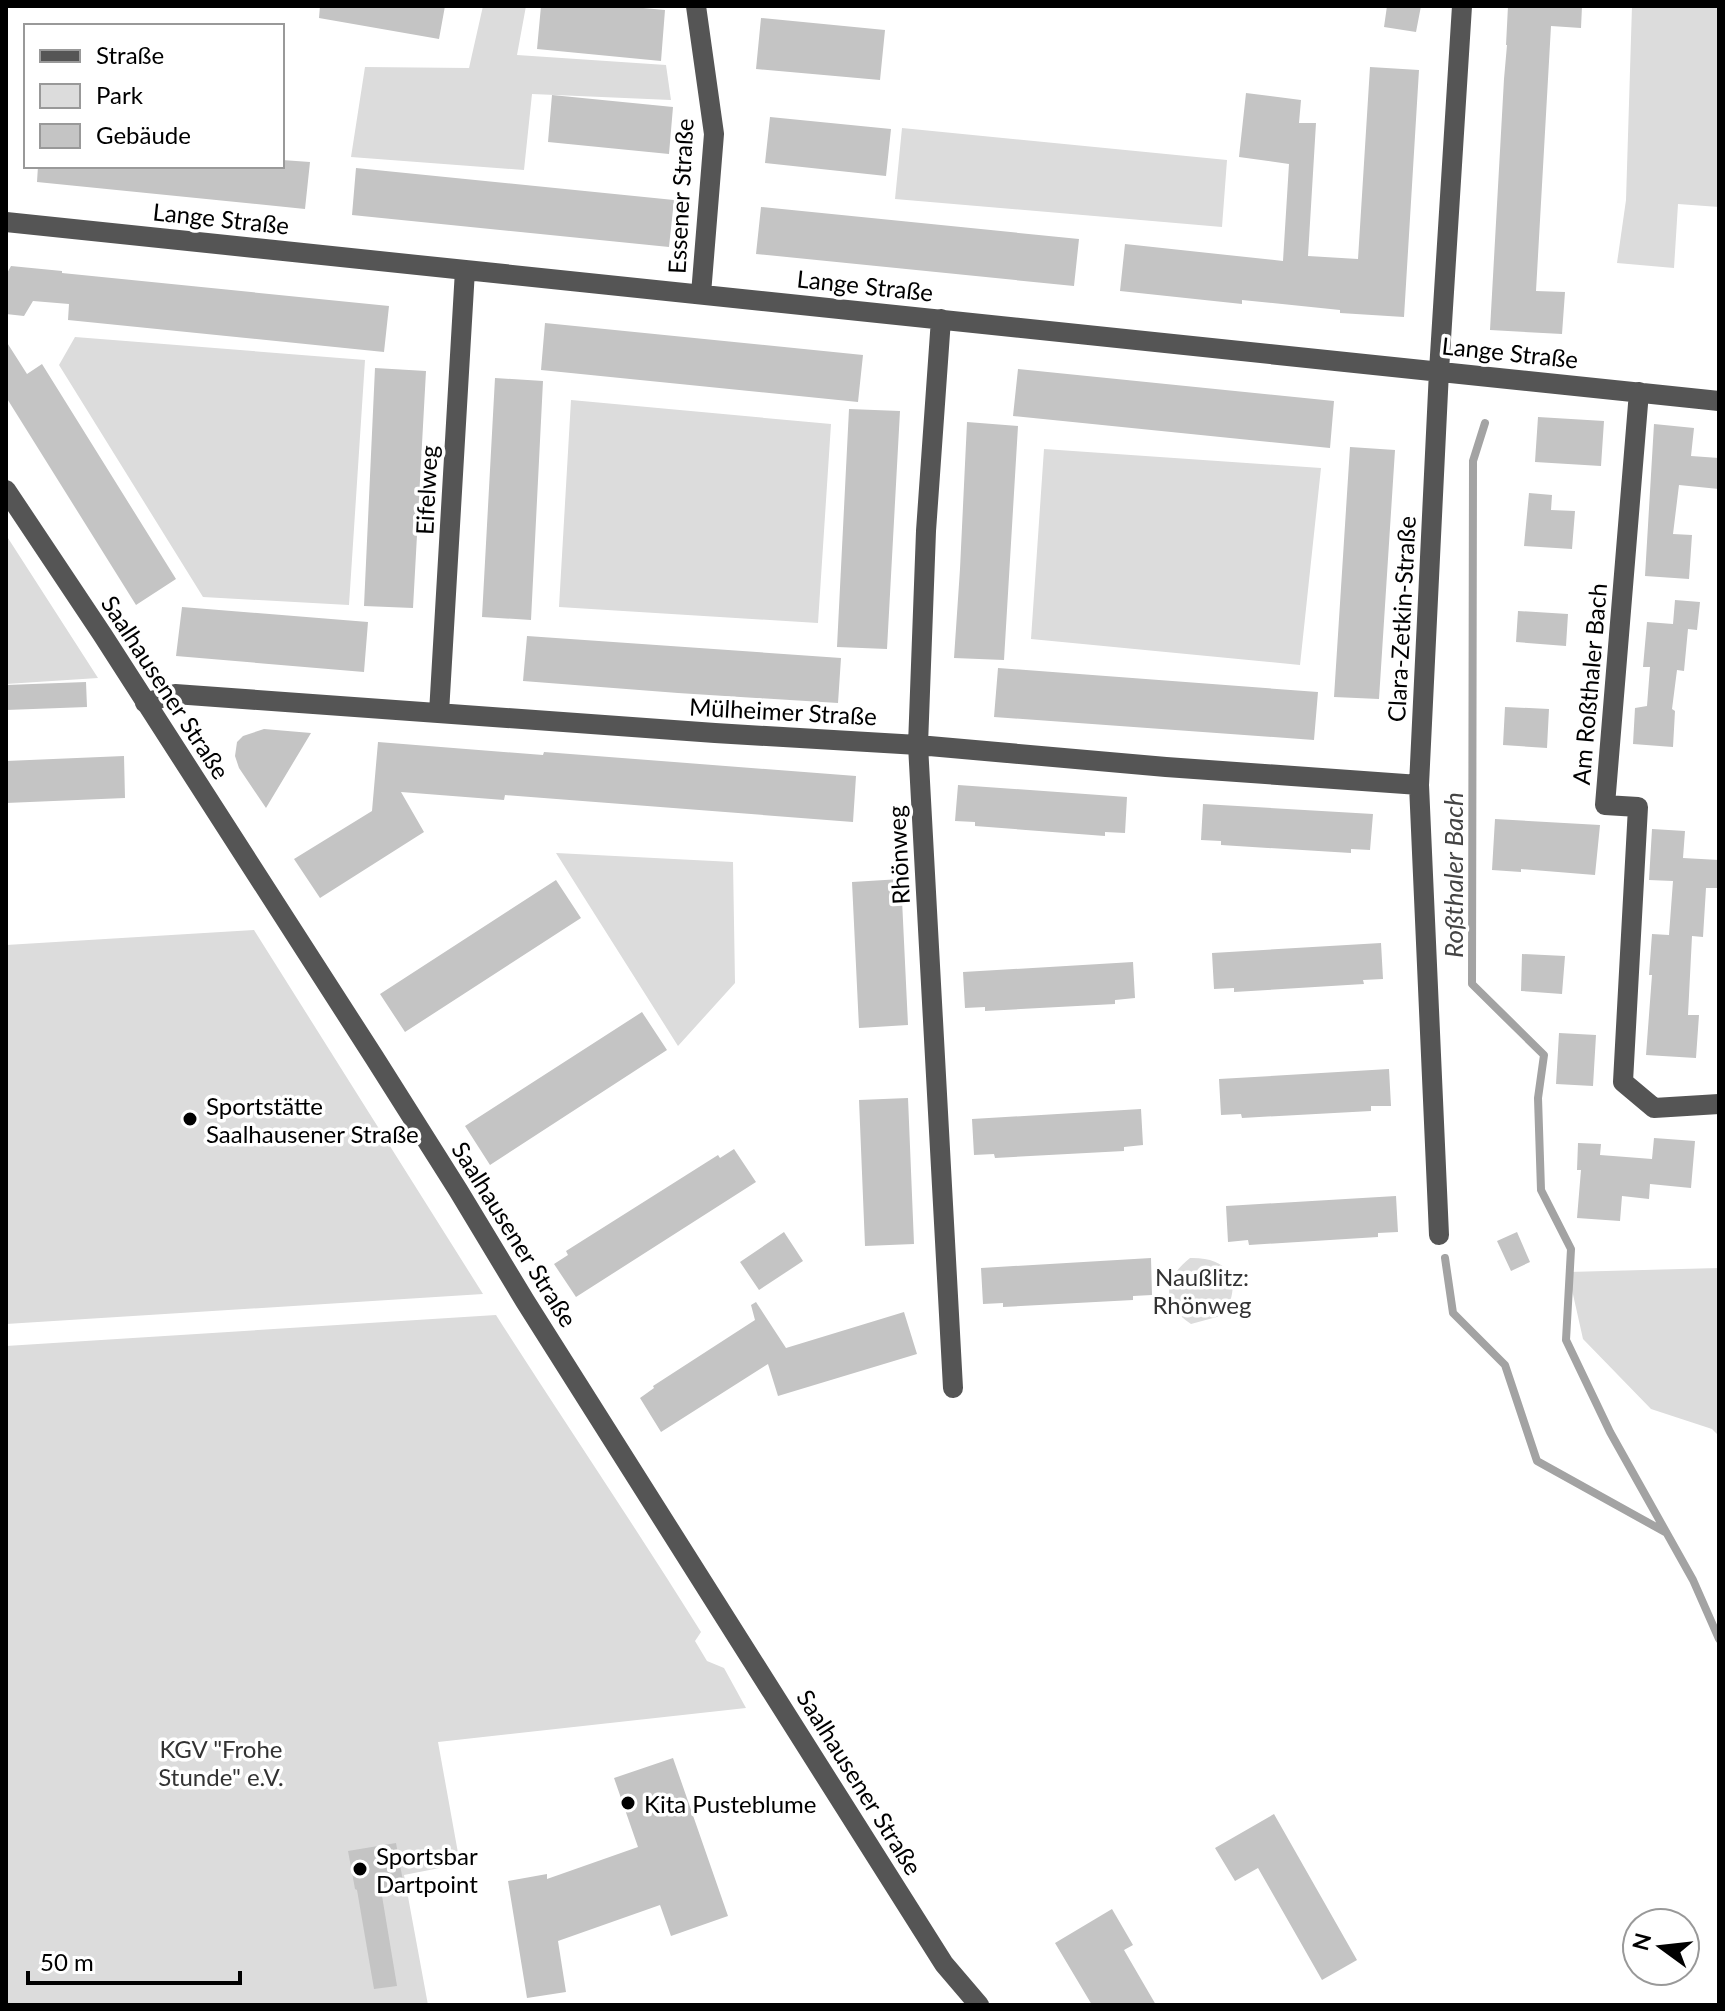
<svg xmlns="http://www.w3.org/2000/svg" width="1725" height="2011" viewBox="0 0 1725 2011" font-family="Lato,sans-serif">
<rect width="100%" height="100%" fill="#fff"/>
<!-- green -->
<path fill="#dcdcdc" d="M483,6h43l-9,49 149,10 5,35 -139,-6 -8,76 -173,-13 14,-90 104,1z
M1632,6h87v201l-41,-3 -4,64 -57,-5 9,-63z
M902,128l325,32 -5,67 -327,-28z
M75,337l290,23 -16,245 -146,-8 -144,-232z
M571,400l260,24 -13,199 -259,-16z
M1044,449l277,19 -21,197 -269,-26z
M6,535l92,143 -92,6z
M556,853l177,9 2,121 -57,63z
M254,930l229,364 -477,30v-379z
M1190,1258c40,-1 53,23 34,57l-33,9c-30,-20 -28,-45 -1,-66z
M1719,1268v168l-7,-7 -61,-20 -68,-70 -15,-67z
M496,1315c68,106 138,210 205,317l-6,9 12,20 17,7 22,40 -308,34 22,122 -56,11 24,130h-422v-659z"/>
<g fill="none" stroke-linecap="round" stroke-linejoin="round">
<!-- stream -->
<path stroke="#a3a3a3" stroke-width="8" d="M1485,423l-12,38 -1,523 72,71 -6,43 3,92 30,59 -5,91 44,92 83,148 26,59
M1445,1258l8,55 52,52 32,96 128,71"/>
</g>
<!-- building -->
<path fill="#c4c4c4" d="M320,6h125l-6,33 -120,-21z
M541,6h80l44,4 -4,51 -124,-12z
M1387,6h34l-5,26 -32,-5z
M1508,6h74l-1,22 -30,-2 -15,265 29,1 -3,42 -72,-4 14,-251 3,-34h-1z
M761,18l124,12 -5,50 -124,-11z
M1370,67l49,3 -15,247 -64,-4v-3l-98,-10v4l-122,-13 5,-47 158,17 6,-97 -50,-7 7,-64 55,7 -2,23h17l-8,133 50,3z
M552,95l121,12 -4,47 -121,-12z
M770,117l121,12 -5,47 -121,-13z
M282,160l28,2 -5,47 -268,-27 1,-16h244z
M356,168l318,32 -5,47 -317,-32z
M761,207l318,32 -5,47 -318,-32z
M11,266l51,5v2l327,33 -5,46 -316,-32 1,-16 -36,-3 -9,15 -18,-2v-39z
M545,323l318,32 -5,47 -317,-32z
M6,341l21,33 15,-10 134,215 -40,26 -130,-208z
M375,368l51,3 -13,237 -49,-2z
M1018,369l316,32 -4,47 -317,-32z
M495,378l48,3 -12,239 -49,-3z
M849,409l51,2 -13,238 -50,-2z
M1538,417l66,4 -3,45 -66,-4z
M967,422l51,4 -14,234 -50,-2 6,-89z
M1654,424l40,4 -3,28 28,2v31l-40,-4 -6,49 19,1 -3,44 -44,-3z
M1350,447l45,3 -16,249 -45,-2z
M1529,493l23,2 -1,15 24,1 -3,38 -48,-3z
M1675,600l25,2 -3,28 -9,-1 -4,42 -7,-1 -5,39 3,2 -2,36 -40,-3 2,-36 12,-2 3,-39h-7l4,-45 26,2z
M182,607l186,15 -4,50 -188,-16z
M1518,611l50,3 -2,32 -50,-4z
M527,636l314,22 -3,45 -160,-10 -155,-12z
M998,668l320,24 -4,48 -320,-23z
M86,682l1,25 -81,3v-25z
M1505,707l44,2 -2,39 -44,-3z
M264,729l47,4 -45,75 -27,-40 -4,-12 2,-14 6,-6z
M378,742l165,13 1,-3 312,24 -3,46 -348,-27 -1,5 -103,-8 23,40 -104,66 -26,-39 78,-48z
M124,756l1,42 -119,5v-42z
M958,785l169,12 -2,36 -20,-1v4l-130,-10v-4l-20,-1z
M1203,804l170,10 -3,36 -19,-1v4l-130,-8v-4l-20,-1z
M1495,819l105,6 -5,50 -74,-6v3l-29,-2z
M1652,829l33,2 -2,27 36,2v28h-13l-3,49 -11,-1 -4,79h11l-3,43 -50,-3 6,-80h-3l3,-41 17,1 4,-54 -24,-1z
M901,879l7,146 -49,3 -7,-146z
M556,880l25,38 -176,114 -25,-38z
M1381,943l2,36 -20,1 1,4 -130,8v-4l-20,1 -2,-36z
M1522,954l43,2 -3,38 -41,-3z
M1133,962l2,36 -20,2v4l-130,7v-4l-20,1 -2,-36z
M642,1012l25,38 -177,115 -25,-39z
M1559,1033l37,2 -3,51 -37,-2z
M1389,1069l2,37h-20v5l-129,7 -1,-4 -20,1 -2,-36z
M908,1098l6,146 -49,2 -6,-146z
M1141,1109l2,36 -19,2v4l-129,7 -1,-4 -20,1 -2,-36z
M1654,1138l41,3 -4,47 -41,-4 -1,15 -27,-3 -2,25 -43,-3 4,-48h-4l1,-27 23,1 -1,11 52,4z
M734,1149l22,33 -180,115 -22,-33 14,-9 -2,-4 152,-96 2,3z
M1396,1196l2,36 -20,1v4l-129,8 -1,-5 -20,2 -2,-36z
M784,1232l19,29 -44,29 -19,-28z
M1517,1232l13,30 -19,9 -14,-30z
M1151,1258l1,37 -19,1v4l-130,7v-4l-20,1 -2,-36z
M756,1302l30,46 118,-36 13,42 -139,42 -10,-32 -107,68 -21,-34 14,-10 -1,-2 102,-66 -4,-15z
M673,1758l55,158 -57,20 -11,-31 -102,36 8,51 -39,6 -19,-117 39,-7v5l91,-32 -24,-69z
M1274,1814l83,146 -35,20 -64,-112 -23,13 -20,-33z
M396,1843l7,38 -8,13 -13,2 15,90 -23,3 -17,-99 -2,-1 -7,-38z
M1112,1909l21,36 -9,5 32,55h-64l-37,-62z"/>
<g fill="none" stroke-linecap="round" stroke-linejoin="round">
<!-- minor -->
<path stroke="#555" stroke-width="20" d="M696,6l18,128 -13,160
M6,222l1713,179
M941,319l-15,212 -8,214 35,643
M1639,392l-34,413 33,2 -15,275 31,26 65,-4
M6,490l96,144 272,423 84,133 67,111 419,663 35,41
M145,703l30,-9 540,39 203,12 248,22 253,18
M439,713l26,-443
M1439,1235l-20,-450 20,-414 23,-365"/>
</g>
<!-- markers -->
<g fill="#000" stroke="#fff" stroke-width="3">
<circle cx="190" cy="1119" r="8"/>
<circle cx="628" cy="1803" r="8"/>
<circle cx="360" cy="1869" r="8"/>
</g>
<g text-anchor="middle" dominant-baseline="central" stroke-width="7" stroke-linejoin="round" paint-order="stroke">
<!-- street labels -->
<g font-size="24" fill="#000" stroke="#fff">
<text transform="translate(680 196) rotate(-87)">Essener Straße</text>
<text transform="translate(221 218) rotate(6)">Lange Straße</text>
<text transform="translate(865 285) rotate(6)">Lange Straße</text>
<text transform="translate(1510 352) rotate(6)">Lange Straße</text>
<text transform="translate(426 490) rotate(-87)">Eifelweg</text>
<text transform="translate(1401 619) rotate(-87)">Clara-Zetkin-Straße</text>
<text transform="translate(1589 684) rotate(-85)">Am Roßthaler Bach</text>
<text transform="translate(166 687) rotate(57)">Saalhausener Straße</text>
<text transform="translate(783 711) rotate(3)">Mülheimer Straße</text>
<text transform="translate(898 855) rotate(-93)">Rhönweg</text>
<text transform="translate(515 1234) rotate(58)">Saalhausener Straße</text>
<text transform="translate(860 1782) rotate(58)">Saalhausener Straße</text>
</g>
<!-- poi labels -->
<g font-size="24" fill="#000" stroke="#fff" text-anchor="start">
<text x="206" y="1105">Sportstätte<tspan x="206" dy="28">Saalhausener Straße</tspan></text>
<text x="644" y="1803">Kita Pusteblume</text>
<text x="376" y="1855">Sportsbar<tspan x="376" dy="28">Dartpoint</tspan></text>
</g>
<!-- park labels -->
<g font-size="24" fill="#333" stroke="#fff">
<text x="1202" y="1276">Naußlitz:<tspan x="1202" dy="28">Rhönweg</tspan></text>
<text x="221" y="1748">KGV "Frohe<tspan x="221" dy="28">Stunde" e.V.</tspan></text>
</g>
<!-- water labels -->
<g font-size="26" font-style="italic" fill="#444" stroke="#fff">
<text transform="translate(1453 875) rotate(-90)">Roßthaler Bach</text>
</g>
</g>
<!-- border -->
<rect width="1725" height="2011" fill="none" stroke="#000000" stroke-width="16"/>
<!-- legend -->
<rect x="24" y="24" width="260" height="144" fill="#ffffff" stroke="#999999" stroke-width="2"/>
<rect x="40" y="50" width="40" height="12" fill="#555555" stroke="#999999" stroke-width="2"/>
<text x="96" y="64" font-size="24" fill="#000000">Straße</text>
<rect x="40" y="84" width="40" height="24" fill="#dcdcdc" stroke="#999999" stroke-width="2"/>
<text x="96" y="104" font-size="24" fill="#000000">Park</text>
<rect x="40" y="124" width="40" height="24" fill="#c4c4c4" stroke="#999999" stroke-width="2"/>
<text x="96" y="144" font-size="24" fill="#000000">Gebäude</text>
<!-- north arrow -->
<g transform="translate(1661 1947) rotate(285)"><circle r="38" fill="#ffffff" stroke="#999999" stroke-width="2"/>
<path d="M0-6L14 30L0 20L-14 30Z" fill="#000000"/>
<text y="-12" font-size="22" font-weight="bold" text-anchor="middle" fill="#000000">N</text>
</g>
<!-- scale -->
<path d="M28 1971v12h212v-12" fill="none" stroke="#000000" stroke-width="4"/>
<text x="40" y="1971" font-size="24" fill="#000000" stroke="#ffffff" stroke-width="6" paint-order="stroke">50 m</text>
</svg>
